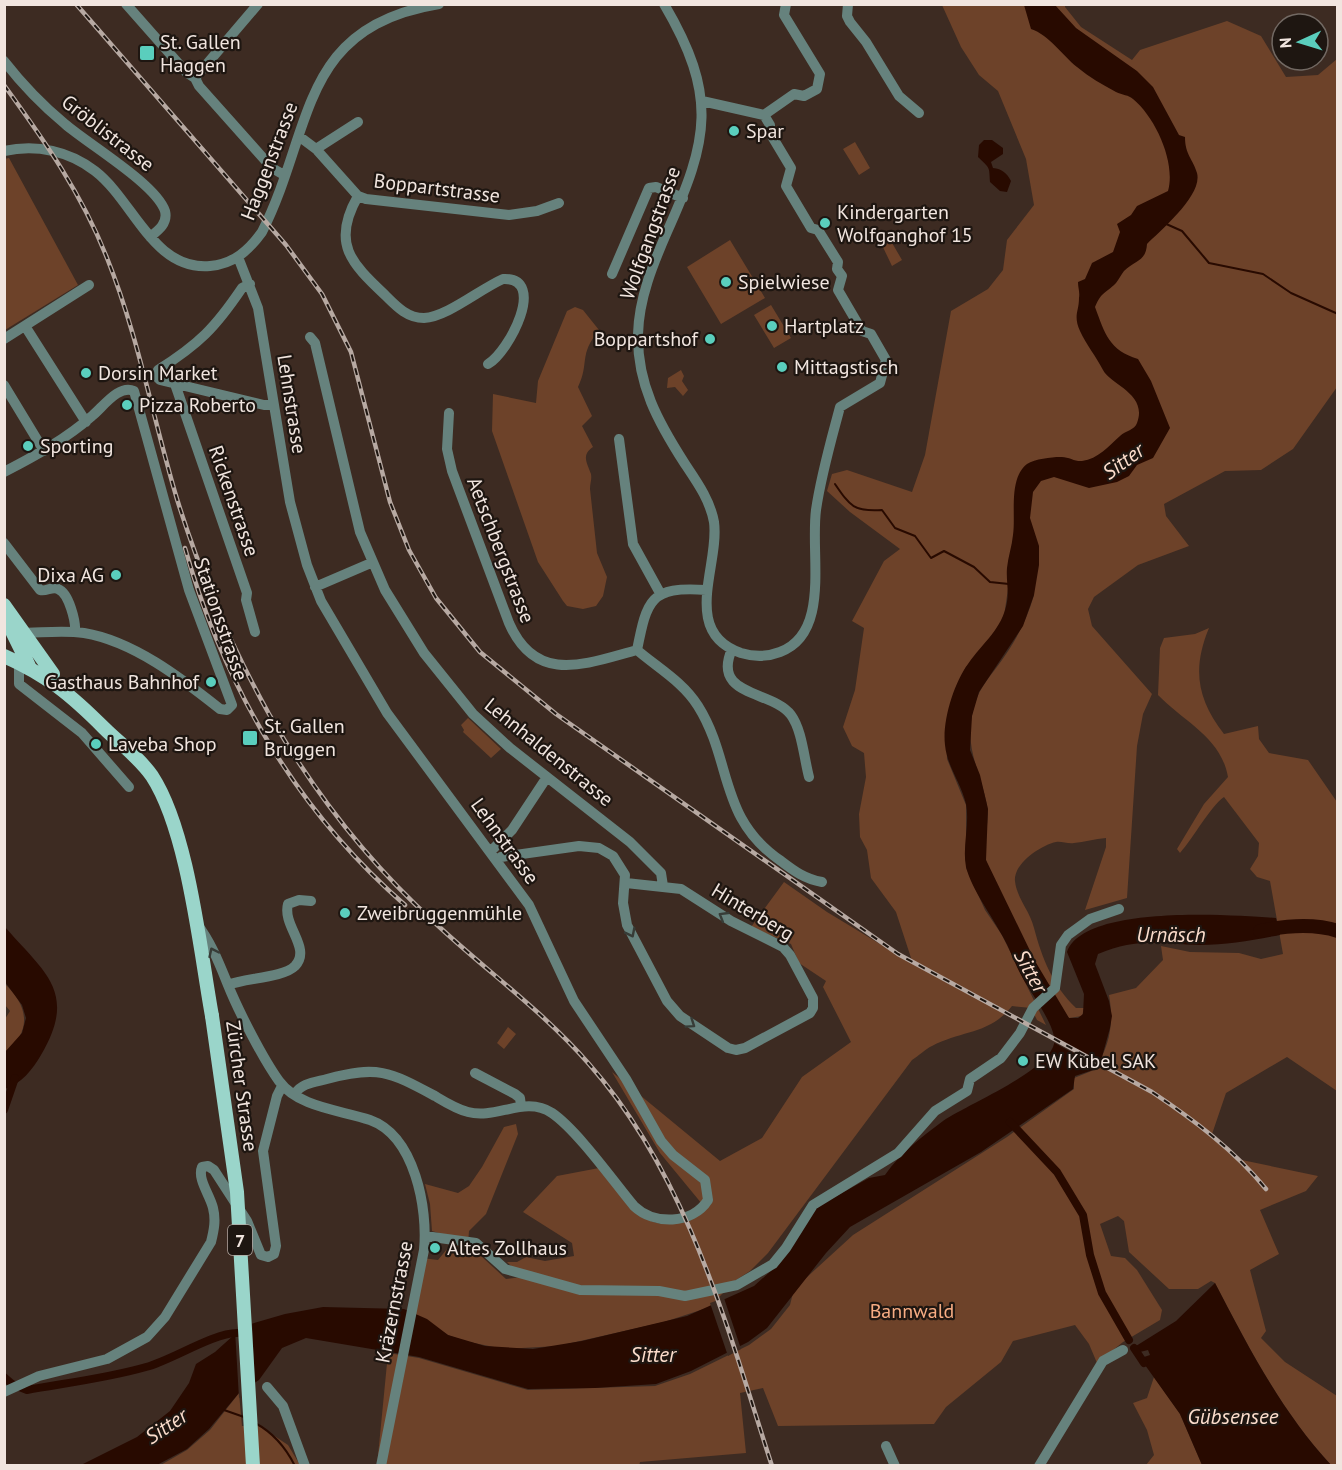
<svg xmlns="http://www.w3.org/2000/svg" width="1342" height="1470" viewBox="0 0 1342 1470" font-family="'PT Sans',sans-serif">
<rect width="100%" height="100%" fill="#3d2b22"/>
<!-- green -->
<path fill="#6d4229" d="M942,5h123v2l16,20 51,33 8,-10 87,-29 34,15 25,41 32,-2 19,-16v328l-44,62 -32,21 -36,1 -61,33 2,12 23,30 -51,19 -44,32 -6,12 4,17 60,68 -9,20 -6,32 -10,152 -42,12 21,-63v-9c-11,1 -22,4 -32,5 -6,1 -13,-2 -18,-1 -15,3 -43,22 -41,39 2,18 15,30 19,47 8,30 19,58 42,80h8l-2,8 -13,2c-18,-18 -76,-132 -83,-158 -4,-18 4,-37 1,-55 -8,-39 -25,-60 -12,-102 5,-16 17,-29 27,-43 14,-20 25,-40 32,-65l-26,-6 -4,27 -8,16 -30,35 -9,18 -11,37 1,37 19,46v63l19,42 17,25 44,90 -9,-5 -6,-12 -19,-2c-23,29 -50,24 -80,40 -7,3 -13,10 -20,14l-144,193 -18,18 -17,11 -23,25 -46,15 -106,24 -54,3 -40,-8 -16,-6 -37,-24 11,-53 16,2 18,-22 -24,-7 -2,-27 -5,-20 33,9 11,-7 13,-19 22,-40 12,-3 2,10 -32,80 -17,17 -1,13 38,35 16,-2 -15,-15h10l9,-5 19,4 29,-5 -2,-13 -49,-31 34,-36 42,-8c20,23 41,63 76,55 9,-3 19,-14 27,-19l-42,-51 -48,-81 108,89 42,-23 40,-61 49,-35 -28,-55 3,-6 -27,-18 -8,-19 -40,-17 33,-45 43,30 86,52 -17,-52 -25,-34 -4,-28 -7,-13 -1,-23 7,-37 -2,-24 -12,-7 -9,-19 12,-37 9,-62 -12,-7 32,-60 16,-12 -50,-37 -23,-21 5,-17 15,-4 65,22 13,-37 26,-144 37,-22 15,-19 4,-30 27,-35 -8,-46 -28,-68 -19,-16 -18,-28z
M855,142l15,26 -11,7 -16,-26z
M9,158l69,127 -73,45 -1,-171z
M888,236l14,24 -10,6 -12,-25z
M730,240l35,58 -44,26 -34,-57z
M771,305l20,33 -17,10 -20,-33z
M575,307l8,3 16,20c-21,26 -9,32 -21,57l14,29 -10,10 11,21c-12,8 -6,16 -2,27 1,6 -1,9 -1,15l7,64 10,24 -4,19 -7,10 -13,3 -16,-3 -4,-5 -25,-39 -46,-131 1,-37 43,9 2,-22 29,-70z
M681,370l3,6 -2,5 6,9 -5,6 -8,-9 -8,1 1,-10z
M1209,628c-17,41 -12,71 15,106l34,-8 1,13 10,14 39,7 29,42v289l-50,-34 -61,36 -15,44 26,22 81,17 -12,15 -46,19 19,44 -29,16 16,61 -5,7 24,24 52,34v69h-6c-50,-54 -82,-117 -116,-182l-4,-2 -13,8h-29l-40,-37 -5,-31 -6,-5 -18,8 11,32 14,2 12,12 25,40 -2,10 -37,22 -26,21 -8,-19 -14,-19 -62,16 -12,21 -55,45 -12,17 -156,2 -15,-38 -23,5 6,60 -106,9 -1,4h-262l11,-113 31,5 109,32 127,-4 35,-12 59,-29 22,-16 19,-24 4,-16 59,-54 154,-98 67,-48v-11l20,-8c16,-24 20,-47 15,-75l27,-7 27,-28 -2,-14 29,6 49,1 22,6 22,-5 -13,-73 -13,-4 -7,-8 8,-13 1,-13 -35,-46c-14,10 -30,40 -44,56l-3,-4 27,-45 24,-27c-7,-40 -44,-55 -70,-82l2,-47 4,-10 31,-4z
M468,718l33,31 -10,9 -28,-26 1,-2 -3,-5z
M4,983c24,22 29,48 1,69v-33l5,-8 -5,-6z
M508,1027l8,7 -12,15 -7,-6z
M1154,1377l26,37 22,51h-56l8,-10 -7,-25 -14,-27 14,-5z
M239,1393l3,33 16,-1 30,20 12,20 -141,1 28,-16 23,-20z"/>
<!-- water -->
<path fill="#280a00" d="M1024,5h31l21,23 61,43 16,16 26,48 6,2c0,18 8,22 12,36 6,22 -36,57 -50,71 -1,18 -12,16 -23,27 -3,4 -5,8 -8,12 -11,11 -14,8 -21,24 10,27 14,43 43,52l13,22 19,47 -17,30 -16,7 -8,11 -12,6 -28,6 -35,-11 -13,4 -8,11 -3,26 9,28v19l-5,30 -11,31 -44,66 -7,24 -2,34 10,25 8,34 -2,51 49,101 34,57h9l5,-4 1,-20 -17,-42c17,-48 166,-37 209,-34l4,17c-27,5 -53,10 -80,10 -40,-1 -62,-8 -102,9l-3,10 14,37 3,15 -2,12 -8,29 -9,13 -18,6 -2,13 -92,63 -131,75 -24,26 -59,75 -19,14 -57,29 -35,13 -61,4 -67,1 -109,-32 -113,-19 -24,10 -23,32 -20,13 -30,36 -22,20 -30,16 -78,1 58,-29 33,-26 19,-28 7,-19 19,-12 29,-26 41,-12 38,-7 81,2 23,10 21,16 37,11 48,3 49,-8 105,-25 67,-30 27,-24 34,-54 54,-30 16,-3c15,-22 37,-38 58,-54 25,-17 104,-49 111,-77 4,-17 -26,-54 -34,-71 -6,-11 -10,-24 -17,-36 -11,-21 -31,-47 -37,-70 -4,-21 4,-43 0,-63 -5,-21 -19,-38 -21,-59 -3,-24 9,-62 23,-81 15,-22 34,-34 39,-62 2,-11 -1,-22 0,-34 1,-11 5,-22 6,-33 3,-21 -5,-56 14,-71 8,-5 24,-7 33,-7 8,-1 15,5 22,4 16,-2 27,-15 38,-25 5,-5 15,-6 17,-13 11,-29 -26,-38 -34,-53 -6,-12 -17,-26 -23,-39 -7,-16 -1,-19 -1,-33 1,-6 -1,-10 -1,-16l7,-3 7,-16 21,-11 7,-20 -3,-8 14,-9 6,-9 31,-15c8,-28 -12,-73 -35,-92 -4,-4 -11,-4 -17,-7 -13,-7 -27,-15 -39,-25 -15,-12 -28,-32 -46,-38z
M984,140h8l11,8v6l-12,8 2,6c9,1 14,5 18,13l-4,11 -7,-1 -10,-9c-1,-17 0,-13 -12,-25l1,-12z
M5,927c40,46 73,65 36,128 -8,14 -20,29 -36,34v-37l17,-19 4,-15 -4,-13 -17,-23z
M1215,1283c34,65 66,128 116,182h-129l-22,-51 -35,-49 2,-2 -3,-6 6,-2 -2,-5 -8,2 -4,-6 40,-25z"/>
<!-- pier -->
<path fill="#3d2b22" d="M1051,1035l40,22 11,6 -3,4 -48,-26z
M724,1298l17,51 -13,7 -18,-53z
M252,1321l3,66 -16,11 -4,-68 7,-7z"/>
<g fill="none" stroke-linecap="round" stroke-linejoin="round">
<!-- stream -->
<path stroke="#280a00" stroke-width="2" d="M1164,223l18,8 27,32 54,11 28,19 47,21
M835,484c15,22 19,28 47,26l13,18 20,8 16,22 13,-7 30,16 16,15 19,2
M224,1410l20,7
M255,1423c17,9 31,25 40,43"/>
<!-- canal -->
<path stroke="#280a00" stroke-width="8" d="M4,1110l11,-32
M1010,1122l47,50 26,43 7,40 12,38 27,47
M1134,1348l10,15
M4,1377l8,7 15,6c39,-7 81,-12 119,-23 26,-7 67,-34 91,-34"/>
<!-- river -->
<path stroke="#280a00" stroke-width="14" d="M1260,931c24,-5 53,-8 78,0"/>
<!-- minor -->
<path stroke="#66827d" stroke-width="10" d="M126,4l60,68 9,6 4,8 73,82 12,7
M664,4c54,92 45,135 3,228 -14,32 -28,66 -29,102 -1,50 20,88 47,130 12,18 25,36 29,58 6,43 -34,110 27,131 13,4 26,4 39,-1 51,-19 30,-97 36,-142 5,-35 15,-69 24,-103l40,-24 6,-23 -15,-26 -9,-3 -24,-41 4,-14 -5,-7 1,-7 -20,-32 -7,-2 -25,-42 5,-18 -21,-35v-8l-6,-10 -62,-14
M848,4l-1,12 3,6 16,20 33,54 20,17
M4,61c18,23 38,44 61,63 23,20 91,60 100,87 3,12 -6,19 -15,26
M195,78l63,-74
M764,115l30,-21 10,2 13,-7 3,-15 -36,-59 2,-11
M300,137l16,12 42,47 8,3 143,16 28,-4 22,-8
M316,149l42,-27
M4,151c33,-7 65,0 91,20 39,30 58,100 115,95 24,-2 39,-16 52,-34 52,-103 36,-205 177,-228
M358,196c-27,47 -7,67 27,99 11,11 22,23 39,23 23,-1 56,-29 79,-39 45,-2 6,73 -15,85
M238,257l20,51 32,194 17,63 14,36 66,112 142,192 45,96 52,78 35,62 12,14 32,25 3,20c-16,25 -54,25 -74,6 -20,-24 -57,-76 -82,-93 -27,-18 -56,7 -84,-1 -12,-3 -23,-10 -33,-16 -45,-24 -57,-31 -108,-17 -11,3 -26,4 -32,15
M612,274l37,-86 7,-1 27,11
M250,284l-8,4c-27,40 -43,56 -84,82l-2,6 4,4 104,25h10
M25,326l61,96
M310,337l5,6 45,189 25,58 39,63 49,61 37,34 120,94 31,31 2,13
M4,339l85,-54
M175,384l72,209 -1,7 9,32
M4,385l40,66
M449,413l-2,36 5,22 57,152c27,62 76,41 128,27 10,-50 13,-64 69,-60
M619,439l14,105 27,49
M4,472c31,-16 62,-33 88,-56 11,-9 27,-32 42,-25l55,199 43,115 -5,5 -7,-1c-39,-31 -87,-68 -136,-76 -22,-3 -43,0 -65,0
M4,543l36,47c6,2 12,-4 18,-1 11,4 18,33 17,43
M315,587l56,-24
M732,649c-21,48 40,41 59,66 11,15 13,43 18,62
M637,650c21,18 46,32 61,56 35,56 20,112 83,155 13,10 24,18 41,21
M19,662v22l63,49 47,54
M490,852l22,-22 35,-53
M497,860l4,-3 78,-11 20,2 14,8 12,19 -2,28 4,22 40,76 13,15 48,32 8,2 9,-2 65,-35 3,-5v-10l-23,-43 -7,-8 -52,-26 -50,-32 -55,-6
M197,924c14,18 22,39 31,61 10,25 35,74 51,96 20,27 62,29 91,39 45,16 58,89 54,130l-43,216
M228,985c16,-7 55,-7 67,-19 17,-18 -13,-40 -7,-62l11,-4 12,1
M475,1073l40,21 5,4 1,8
M425,1236l51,7 29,26 75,21 79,1 26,5 52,-11 36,-21 13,-16 27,-43 85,-52 37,-42 32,-20 3,-12 31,-21 19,-25 13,-25 22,-20 6,-43 7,-10 22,-16 29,-10
M267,1387l16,19 22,60
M4,1392l35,-16 68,-17 40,-22 18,-20 46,-75c3,-12 5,-22 2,-34 -3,-13 -16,-29 -11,-41l6,-1 6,4 33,51 14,34 7,2 6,-3 2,-8 -13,-95 14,-55 5,-10
M886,1446l9,20
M1039,1466l64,-105 20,-11"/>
<!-- major -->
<path stroke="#9ad5ca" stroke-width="14" d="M4,605l49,69
M4,615l25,51
M4,656c43,19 67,39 100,72 16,16 34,28 48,48 36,55 48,174 60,240"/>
<defs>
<path id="rail" d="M76,4l210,241 36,49 29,58 39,150 19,48 27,48 44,54 76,62 342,240 254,138c42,28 82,58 114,97
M4,85c40,55 78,109 103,173 31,77 46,161 70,241 23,74 54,147 92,215 44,77 99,148 165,208 51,48 109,89 155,142 99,112 138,263 183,402
M185,548c39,138 111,262 220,357"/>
</defs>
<!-- rail casing -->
<use href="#rail" stroke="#b7a9a2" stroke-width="4.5"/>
<!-- rail -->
<use href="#rail" stroke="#1e1611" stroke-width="2" stroke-dasharray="7" stroke-linecap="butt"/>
<!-- major-bridge -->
<path stroke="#9ad5ca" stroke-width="14" d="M212,1016l25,176 16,274"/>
</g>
<!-- one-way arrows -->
<defs><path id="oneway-chevron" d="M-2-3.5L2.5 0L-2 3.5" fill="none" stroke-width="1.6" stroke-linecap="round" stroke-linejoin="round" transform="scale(1.5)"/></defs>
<g stroke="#373c37">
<use href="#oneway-chevron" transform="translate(723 916) rotate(-149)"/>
<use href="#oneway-chevron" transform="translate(631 933) rotate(63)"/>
<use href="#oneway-chevron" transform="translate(213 952) rotate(-115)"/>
<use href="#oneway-chevron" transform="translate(691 1024) rotate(34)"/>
</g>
<!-- markers -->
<g fill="#5acebd" stroke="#1e1611" stroke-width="2">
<rect x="139" y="45" width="16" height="16" rx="3"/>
<circle cx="734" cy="131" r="6"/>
<circle cx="825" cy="223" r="6"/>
<circle cx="726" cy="282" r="6"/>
<circle cx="772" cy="326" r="6"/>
<circle cx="710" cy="339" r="6"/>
<circle cx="782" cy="367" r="6"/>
<circle cx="86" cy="373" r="6"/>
<circle cx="127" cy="405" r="6"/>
<circle cx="28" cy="446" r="6"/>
<circle cx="116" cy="575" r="6"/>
<circle cx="211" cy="682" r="6"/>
<rect x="242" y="730" width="16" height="16" rx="3"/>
<circle cx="96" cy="744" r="6"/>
<circle cx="345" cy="913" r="6"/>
<circle cx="1023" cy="1061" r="6"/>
<circle cx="435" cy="1248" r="6"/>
</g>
<g text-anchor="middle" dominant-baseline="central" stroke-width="4.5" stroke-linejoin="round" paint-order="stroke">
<!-- shield labels -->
<rect fill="#1e1611" stroke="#b2a7a1" stroke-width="1.5" x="228" y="1225" width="24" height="30" rx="4.5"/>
<g font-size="18" font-weight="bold" fill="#f1e5df">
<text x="240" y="1240">7</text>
</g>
<!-- poi labels -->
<g font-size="20" fill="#f1e5df" stroke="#1e1611" text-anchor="start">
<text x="160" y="42">St. Gallen<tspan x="160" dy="23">Haggen</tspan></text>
<text x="746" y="131">Spar</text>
<text x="837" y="212">Kindergarten<tspan x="837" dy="23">Wolfganghof 15</tspan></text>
<text x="738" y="282">Spielwiese</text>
<text x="784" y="326">Hartplatz</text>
<text x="698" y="339" text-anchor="end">Boppartshof</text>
<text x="794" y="367">Mittagstisch</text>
<text x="98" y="373">Dorsin Market</text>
<text x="139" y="405">Pizza Roberto</text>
<text x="40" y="446">Sporting</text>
<text x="104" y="575" text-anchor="end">Dixa AG</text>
<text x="199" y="682" text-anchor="end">Gasthaus Bahnhof</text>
<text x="264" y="726">St. Gallen<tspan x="264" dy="23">Bruggen</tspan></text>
<text x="108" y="744">Laveba Shop</text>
<text x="357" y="913">Zweibruggenmühle</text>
<text x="1035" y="1061">EW Kubel SAK</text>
<text x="447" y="1248">Altes Zollhaus</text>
</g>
<!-- street labels -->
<g font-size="20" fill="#f1e5df" stroke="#1e1611">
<text transform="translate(108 133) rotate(38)">Gröblistrasse</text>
<text transform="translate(269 161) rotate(-69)">Haggenstrasse</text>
<text transform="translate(437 188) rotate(7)">Boppartstrasse</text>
<text transform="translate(650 233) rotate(-70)">Wolfgangstrasse</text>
<text transform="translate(292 404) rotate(81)">Lehnstrasse</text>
<text transform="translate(234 501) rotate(71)">Rickenstrasse</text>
<text transform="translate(501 550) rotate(69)">Aetschbergstrasse</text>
<text transform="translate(221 619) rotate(71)">Stationsstrasse</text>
<text transform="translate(549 752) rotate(39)">Lehnhaldenstrasse</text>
<text transform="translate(505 841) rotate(54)">Lehnstrasse</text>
<text transform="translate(753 912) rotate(31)">Hinterberg</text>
<text transform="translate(242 1086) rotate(82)">Zürcher Strasse</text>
<text transform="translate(394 1302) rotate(-79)">Kräzernstrasse</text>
</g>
<!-- park labels -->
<g font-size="20" fill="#f6ac83" stroke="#1e1611">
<text x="912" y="1311">Bannwald</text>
</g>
<!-- water labels -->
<g font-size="21" font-style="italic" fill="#fcddcc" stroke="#1e1611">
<text transform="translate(1123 461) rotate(-36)">Sitter</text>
<text x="1171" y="934">Urnäsch</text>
<text transform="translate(1031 971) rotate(61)">Sitter</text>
<text x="653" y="1354">Sitter</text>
<text x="1233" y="1416">Gübsensee</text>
<text transform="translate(166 1426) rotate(-34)">Sitter</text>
</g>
</g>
<!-- border -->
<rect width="1342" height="1470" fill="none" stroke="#f1e5df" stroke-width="12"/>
<!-- north arrow -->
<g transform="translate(1300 42) rotate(266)"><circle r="28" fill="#1e1611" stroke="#726963" stroke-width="1.5"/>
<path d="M0-4.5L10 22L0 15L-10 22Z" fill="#5acebd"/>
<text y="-9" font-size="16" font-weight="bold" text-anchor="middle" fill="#f1e5df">N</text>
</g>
</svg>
